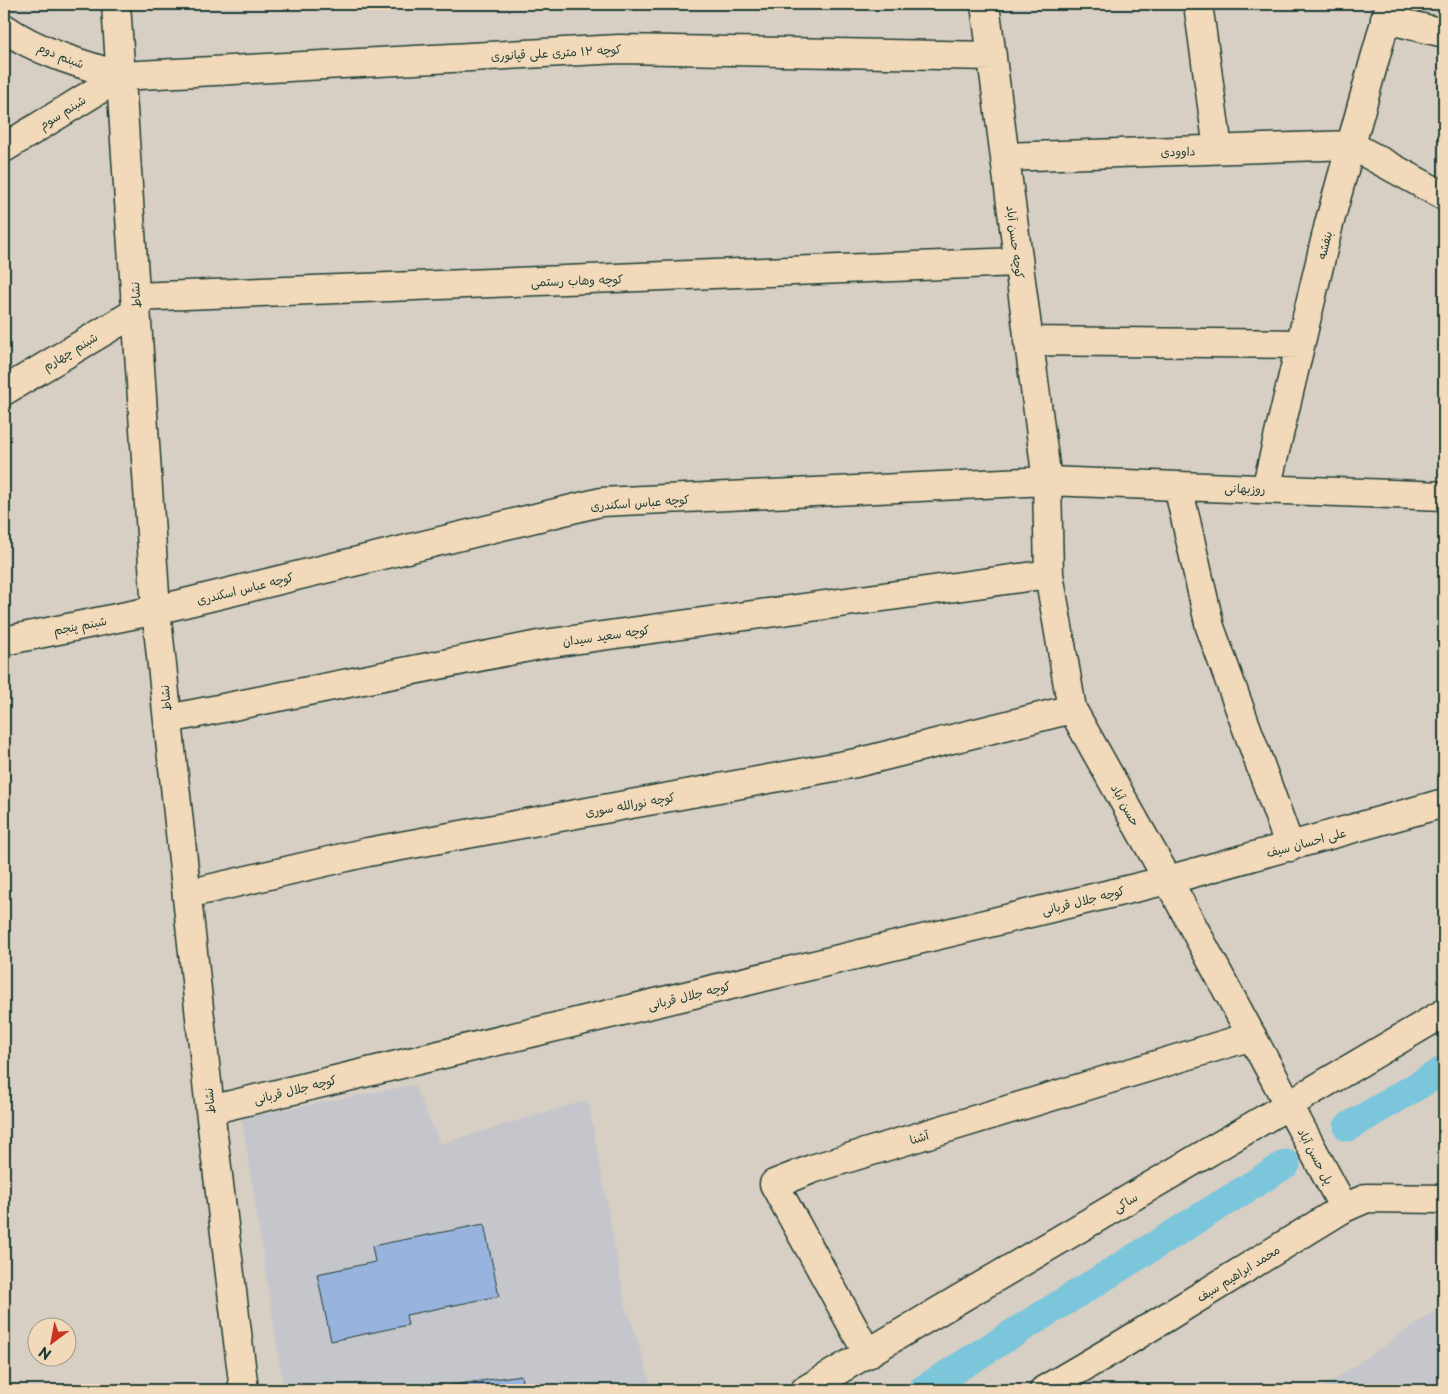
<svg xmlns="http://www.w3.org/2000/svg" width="1448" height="1394" viewBox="0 0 1448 1394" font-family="'Playpen Sans','Playpen Sans Arabic',sans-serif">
<rect width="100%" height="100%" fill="#d7cec4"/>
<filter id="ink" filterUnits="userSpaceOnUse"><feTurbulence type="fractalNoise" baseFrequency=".02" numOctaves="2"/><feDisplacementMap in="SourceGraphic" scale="10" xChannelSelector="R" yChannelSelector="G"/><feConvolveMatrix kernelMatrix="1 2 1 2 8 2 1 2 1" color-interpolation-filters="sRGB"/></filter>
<g filter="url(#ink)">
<!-- built -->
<path fill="#c4c6cc" d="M414,1085l26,59 148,-44 39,214h2l24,76h-369l-42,-272z
M1444,1305v85h-125z"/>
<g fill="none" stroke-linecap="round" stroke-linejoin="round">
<!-- canal -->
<path stroke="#7bc6db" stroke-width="29" d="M1348,1127l96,-57
M922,1390l364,-226"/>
</g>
<!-- building -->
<path fill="#99b3df" stroke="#1f3d34" d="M484,1224l15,72 -93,19 2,10 -77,16 -14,-67 58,-12 -3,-16z
M521,1375l2,15h-77v-4z"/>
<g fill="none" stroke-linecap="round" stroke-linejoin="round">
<defs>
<path id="minor" d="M116,4l40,606 54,500 34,280
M985,4l62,477 2,93 23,135 96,171 176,328
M1198,4l20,145
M1385,19l59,14
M4,28c34,24 77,36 117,48l498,-27 373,7
M4,148l117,-72
M1005,157l346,-12 93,51
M135,297l883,-35
M1028,341l272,3
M4,391l132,-79
M1178,486l32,141 80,220
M1266,489l63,-265 61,-220
M4,641l152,-31 445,-108 446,-21 397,15
M168,719l376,-75 505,-70
M187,894l181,-42 488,-89 216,-54
M210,1110l958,-230 276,-77
M868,1354l-94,-170 38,-15 440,-133
M805,1390l639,-377
M1044,1390l82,-48 218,-134 23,-10 77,1"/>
</defs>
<!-- minor casing -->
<use href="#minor" stroke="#1f3d34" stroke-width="31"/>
<!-- minor -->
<use href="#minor" stroke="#f1d9b9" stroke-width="28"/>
</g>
</g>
<g text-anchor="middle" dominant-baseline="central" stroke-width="4" stroke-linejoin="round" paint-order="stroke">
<!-- street labels -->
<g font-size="12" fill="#1f3d34" stroke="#f1d9b9">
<text transform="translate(556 52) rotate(-3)">کوچه ۱۲ متری علی قپانوری</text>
<text transform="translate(61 55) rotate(22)">شبنم دوم</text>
<text transform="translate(62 112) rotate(-32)">شبنم سوم</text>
<text transform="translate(1178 151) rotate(-2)">داوودی</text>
<text transform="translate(1016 242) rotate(83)">کوچه حسن آباد</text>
<text transform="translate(1324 245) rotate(-76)">بنفشه</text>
<text transform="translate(577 280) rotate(-2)">کوچه وهاب رستمی</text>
<text transform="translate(135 295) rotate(-94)">نشاط</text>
<text transform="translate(70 351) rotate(-31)">شبنم چهارم</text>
<text transform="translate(1245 488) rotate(2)">روزبهانی</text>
<text transform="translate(640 502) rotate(-4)">کوچه عباس اسکندری</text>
<text transform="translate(245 588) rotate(-14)">کوچه عباس اسکندری</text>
<text transform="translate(80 625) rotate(-11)">شبنم پنجم</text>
<text transform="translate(606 635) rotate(-8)">کوچه سعید سیدان</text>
<text transform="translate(165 698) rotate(-96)">نشاط</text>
<text transform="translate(630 804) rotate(-10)">کوچه نورالله سوری</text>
<text transform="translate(1126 805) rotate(61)">حسن آباد</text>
<text transform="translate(1306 842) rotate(-15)">علی احسان سیف</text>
<text transform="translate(1083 900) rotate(-14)">کوچه جلال قربانی</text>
<text transform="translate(689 995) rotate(-14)">کوچه جلال قربانی</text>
<text transform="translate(295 1089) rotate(-14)">کوچه جلال قربانی</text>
<text transform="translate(209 1101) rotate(-96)">نشاط</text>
<text transform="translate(919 1137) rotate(-17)">آشنا</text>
<text transform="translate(1316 1156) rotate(62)">پل حسن آباد</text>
<text transform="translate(1125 1202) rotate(-31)">ساکی</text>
<text transform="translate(1238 1273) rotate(-32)">محمد ابراهیم سیف</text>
</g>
</g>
<!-- margin -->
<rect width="1448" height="1394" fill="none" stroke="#f1d9b9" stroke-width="20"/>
<rect x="10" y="10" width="1428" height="1374" fill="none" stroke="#1f3d34" stroke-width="2" filter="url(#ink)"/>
<!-- north arrow -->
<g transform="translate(52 1342) rotate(212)"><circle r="24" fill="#f1d9b9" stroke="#9d9b84"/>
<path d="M0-4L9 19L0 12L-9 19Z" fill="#c8321e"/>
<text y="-8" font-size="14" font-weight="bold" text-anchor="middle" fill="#1f3d34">N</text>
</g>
</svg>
